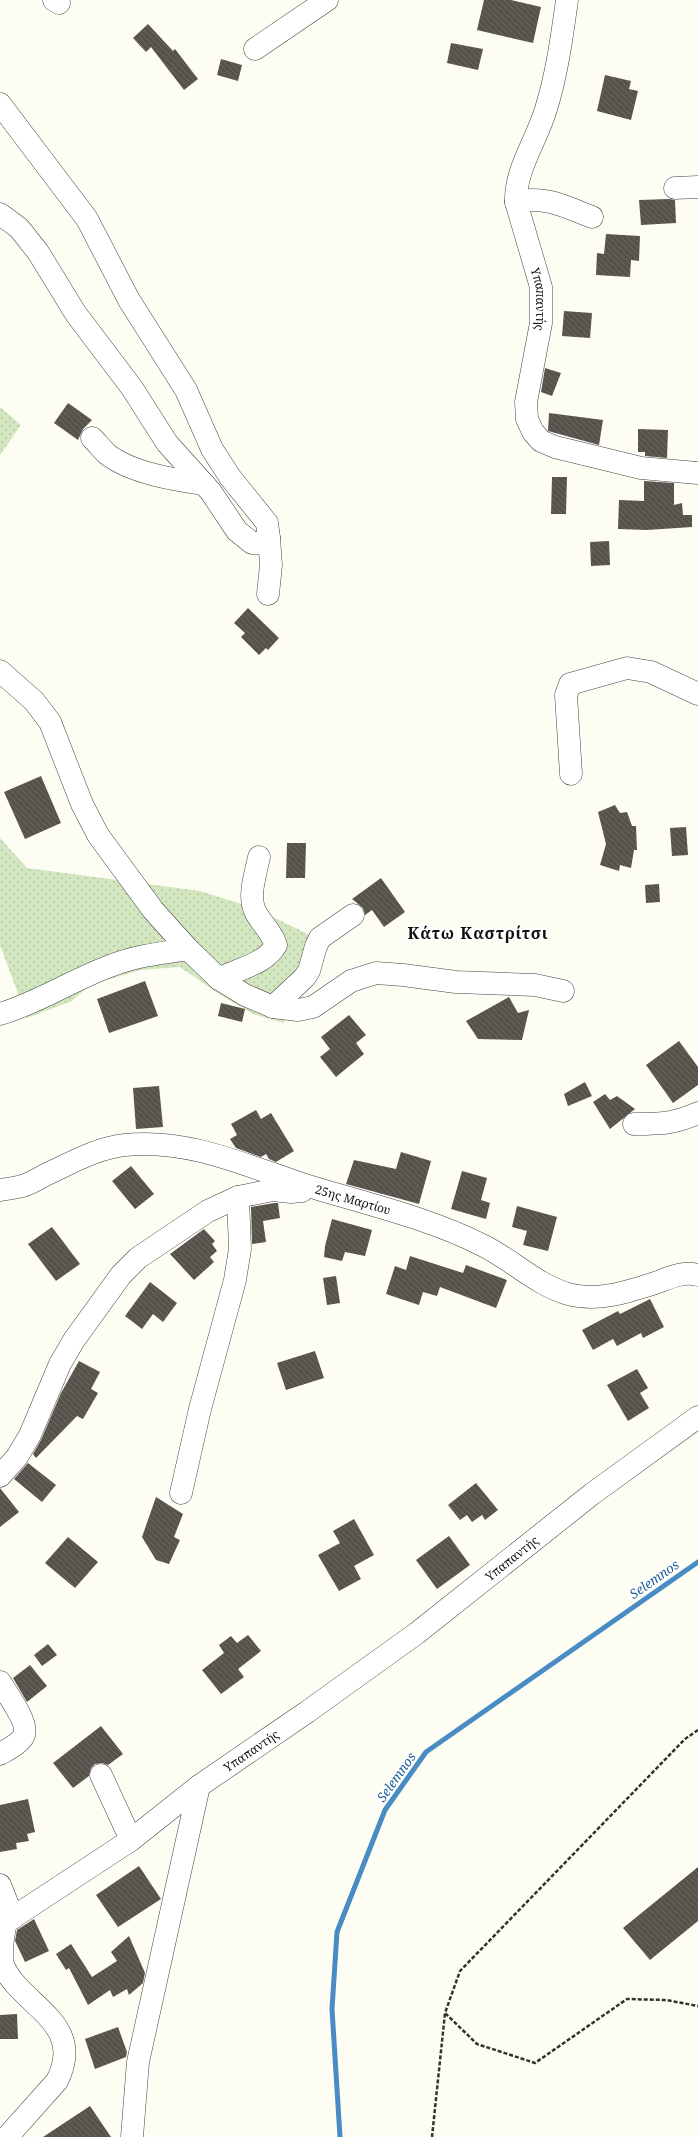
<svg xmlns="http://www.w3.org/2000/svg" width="698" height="2137" viewBox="0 0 698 2137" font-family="'Noto Serif',serif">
<defs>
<pattern id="grass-dots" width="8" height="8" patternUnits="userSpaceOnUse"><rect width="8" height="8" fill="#d2e7bf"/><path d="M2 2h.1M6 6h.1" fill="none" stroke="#b3c5a3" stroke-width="1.8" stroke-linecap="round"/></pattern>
<pattern id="building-back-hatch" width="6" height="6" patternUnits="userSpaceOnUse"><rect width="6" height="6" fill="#58524d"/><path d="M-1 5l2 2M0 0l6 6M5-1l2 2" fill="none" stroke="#6b6662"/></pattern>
</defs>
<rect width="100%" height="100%" fill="#fefdf4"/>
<!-- grass -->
<path fill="url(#grass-dots)" d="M0,407l21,18 -21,30z
M0,838l27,30 173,23 54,17 56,27 -26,88 -31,-9 -34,-20 -39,-27 -40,3 -50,15 -18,16 -45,17 -27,-73z"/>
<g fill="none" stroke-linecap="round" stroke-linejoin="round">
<!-- stream -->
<path stroke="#498cc3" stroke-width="5" d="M340,2137l-8,-128 5,-77 48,-122 41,-58 272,-190"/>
</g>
<!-- building -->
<path fill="url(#building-back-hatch)" d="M484,0h27l30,7 -8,36 -56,-13z
M148,24l25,27 2,-2 23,30 -14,11 -33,-43 -5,5 -13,-14z
M451,43l32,6 -5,21 -31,-7z
M221,59l21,6 -4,16 -21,-6z
M605,75l26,6 -2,8 9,2 -7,29 -34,-9z
M669,199l6,1 1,23 -35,2 -2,-25z
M606,234l34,2 -1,25 -8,-1 -1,17 -34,-2 1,-22 7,1z
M564,311l28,2 -2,25 -28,-2z
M545,368l16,5 -9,23 -11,-4z
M68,403l24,17 -9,9 -5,11 -24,-17z
M549,413l54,7 -4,25 -51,-14z
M638,429l30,1 -1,28 -22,-2v-4h-7z
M552,477h15l-1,37h-15z
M644,481l30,2v22l8,-2 1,12h9v12l-45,3 -29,-1 1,-29 25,1z
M609,541l1,24 -19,1 -1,-24z
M248,608l31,30 -11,12 -2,-2 -7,7 -18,-18 4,-4 -11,-10z
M41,776l20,47 -36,16 -21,-47z
M615,805l5,8 7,-1 5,14h4l1,24h-3l-3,18 -11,-3 -1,6 -19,-6 6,-21 -8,-32z
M686,827l2,28 -16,1 -2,-28z
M287,843h19l-1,35h-19z
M381,878l24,34 -21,15 -12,-17 -7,5 -2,-7 -11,-9z
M659,884l1,18 -14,1 -1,-18z
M145,981l13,35 -49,17 -12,-34z
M509,997l9,16 11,-3 -7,30 -44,-1 -12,-18z
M221,1003l24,6 -3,13 -24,-6z
M349,1015l17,20 -10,8 8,11 -28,23 -16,-20 10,-8 -9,-12z
M679,1041l19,26v18l-25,18 -27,-38z
M585,1082l7,14 -24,10 -4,-12z
M159,1086l4,41 -27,2 -3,-41z
M605,1094l5,6 7,-4 18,13 -25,20 -17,-27z
M256,1110l5,9 10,-6 23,38 -18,11 -7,-3 -3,-5 -5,3 -25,-9 -6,-9 7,-4 -6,-11z
M401,1152l30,9 -12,43 -73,-20 8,-24 42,9z
M131,1166l23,28 -19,15 -23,-28z
M462,1171l25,7 -6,22 9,3 -4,16 -35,-10z
M274,1203h4l2,15 -17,3 3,21 -14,2 -1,-37z
M517,1206l40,11 -9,34 -25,-6 4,-14 -15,-4z
M332,1219l40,11 -7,26 -20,-4 -3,9 -18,-4 1,-11z
M52,1227l28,37 -24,17 -28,-37z
M204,1229l11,12 -3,3 5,7 -7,6 4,5 -20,18 -24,-26z
M410,1256l53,17 3,-8 41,15 -11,28 -56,-21 -3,9 -14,-4 -4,13 -33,-11 9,-28 11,4z
M336,1276l4,27 -13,2 -4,-27z
M150,1282l27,21 -14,19 -10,-8 -11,15 -17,-13z
M650,1299l14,28 -21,11 -2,-5 -24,13 -4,-7 -20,11 -11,-20 36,-19 2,3z
M315,1351l9,27 -38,12 -9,-27z
M79,1361l21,11 -9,17 7,4 -15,26 -6,-3 -41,42 -3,-4 8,-14 20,-47z
M637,1369l11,19 -8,5 9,15 -21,13 -21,-36z
M28,1463l28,22 -14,17 -28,-23z
M476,1483l22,27 -13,10 -3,-5 -10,7 -5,-7 -7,5 -12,-15z
M0,1488l19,24 -19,15z
M156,1497l27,17 -9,23 6,3 -11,24 -13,-4 -14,-23z
M354,1519l20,36 -20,11 7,13 -22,12 -21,-36 22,-12 -7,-12z
M449,1536l21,29 -33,24 -21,-29z
M68,1537l30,25 -23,26 -30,-25z
M248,1635l13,16 -23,18 6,8 -23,17 -19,-24 22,-17 -5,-8 12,-9 6,7z
M48,1644l9,11 -15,11 -8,-11z
M30,1665l17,21 -20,16 -14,-24z
M101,1726l22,28 -15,11 -6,-2 -7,1 -4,4 -2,8 -16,12 -20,-25z
M28,1799l7,33 -8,2 2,7 -13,2 1,6 -17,3v-47z
M139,1866l22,33 -43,28 -22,-32z
M698,1867v54l-48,39 -27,-32z
M34,1919l15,32 -24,11 -10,-21 2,-11z
M129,1936l16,37 -2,10 -14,12 -2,-6 -14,8 -3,-7 -22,15 -19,-37 -3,2 -10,-16 15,-10 21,33 25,-16 -6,-9z
M17,2014l1,25h-18v-24z
M118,2027l9,25 -1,5 -31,12 -10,-30z
M90,2106l21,31h-68z"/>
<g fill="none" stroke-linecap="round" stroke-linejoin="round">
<defs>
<g id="minor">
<path d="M54,0l5,3"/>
<path id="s1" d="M567,0c-5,36 -10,74 -21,109 -9,31 -31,60 -30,93l25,85v36l-15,79 1,17 6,13 8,9 14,6 86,21 57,5"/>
<path d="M255,49l72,-49"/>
<path d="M0,104l87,115 42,81 57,90 26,59 18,28 37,46 2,15 -4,5h-13l-15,-12 -26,-39 -44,-49 -35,-55 -56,-74 -38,-62 -19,-24 -19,-14"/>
<path d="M675,188l23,-1"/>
<path d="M516,202c29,-7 50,5 76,15"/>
<path d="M92,438c5,5 10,11 15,16 24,19 68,26 97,30"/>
<path d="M268,594l3,-29 -2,-27"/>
<path d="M0,671l34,30 16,21 32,82 16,31 55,75 35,39"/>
<path d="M571,774l-5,-79 4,-11 57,-16 24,4 47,22"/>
<path d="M219,979c18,-10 47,-15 57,-34 -5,-14 -14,-21 -20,-32 -9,-16 0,-40 3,-56"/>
<path d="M273,1007l31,-29 5,-7 7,-25 4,-8 33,-23"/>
<path d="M0,1014c38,-11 72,-34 110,-48 25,-10 51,-13 78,-17l31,30 26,16 28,12 25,3 15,-3 38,-26 25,-8 27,2 53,7 79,3 28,6"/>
<path d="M634,1124c27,0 39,0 64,-11"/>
<path id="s2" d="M0,1190c7,-1 15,-2 22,-4 8,-2 16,-7 23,-11 26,-12 51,-27 80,-30 64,-7 124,22 183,41 59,18 121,32 176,60 28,14 53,39 84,48 30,8 59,-2 87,-11 14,-5 28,-12 43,-8"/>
<path d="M0,1476l17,-19 13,-22 30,-71 14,-24 47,-65 17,-17 70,-47 30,-14 35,-7 18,2 11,-1"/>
<path d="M181,1493l19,-84 35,-129 5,-31 -2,-52"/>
<path d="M0,1682c6,10 29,41 24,53 -3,8 -17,15 -24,19"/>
<path d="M101,1775l30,65"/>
<path d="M0,1885l13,33"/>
<path id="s3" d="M7,2137l50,-56c30,-59 -37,-75 -54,-116 -3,-14 0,-29 3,-43l125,-82 68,-54 108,-74 110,-79 175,-139 106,-77"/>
<path d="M132,2137l6,-75 61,-276"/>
</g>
</defs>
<!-- minor casing -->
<use href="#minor" stroke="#434343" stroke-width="23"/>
<!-- path -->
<path stroke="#323232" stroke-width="2.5" stroke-dasharray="4 2" stroke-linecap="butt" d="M698,1730l-13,9 -225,232 -15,42 32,31 58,19 92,-64 39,1 32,6
M432,2137l13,-124"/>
<!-- minor -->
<use href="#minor" stroke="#fff" stroke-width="22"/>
</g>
<g text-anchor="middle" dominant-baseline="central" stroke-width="4" stroke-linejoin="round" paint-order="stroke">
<!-- street labels -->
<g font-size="12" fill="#101010" stroke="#fff">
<text stroke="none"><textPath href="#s1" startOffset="310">Υπαπαντής</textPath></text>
<text stroke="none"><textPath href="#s2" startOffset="370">25ης Μαρτίου</textPath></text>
<text stroke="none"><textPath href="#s3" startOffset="881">Υπαπαντής</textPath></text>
<text stroke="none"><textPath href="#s3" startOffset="557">Υπαπαντής</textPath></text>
</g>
<!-- water labels -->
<g font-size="13" font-style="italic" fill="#225f99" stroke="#fff">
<text transform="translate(654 1579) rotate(-35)">Selemnos</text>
<text transform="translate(396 1777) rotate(-55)">Selemnos</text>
</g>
<!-- district labels -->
<g font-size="16" font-weight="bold" letter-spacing="1" fill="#101010" stroke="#fff">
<text x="478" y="933">Κάτω Καστρίτσι</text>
</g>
</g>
</svg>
